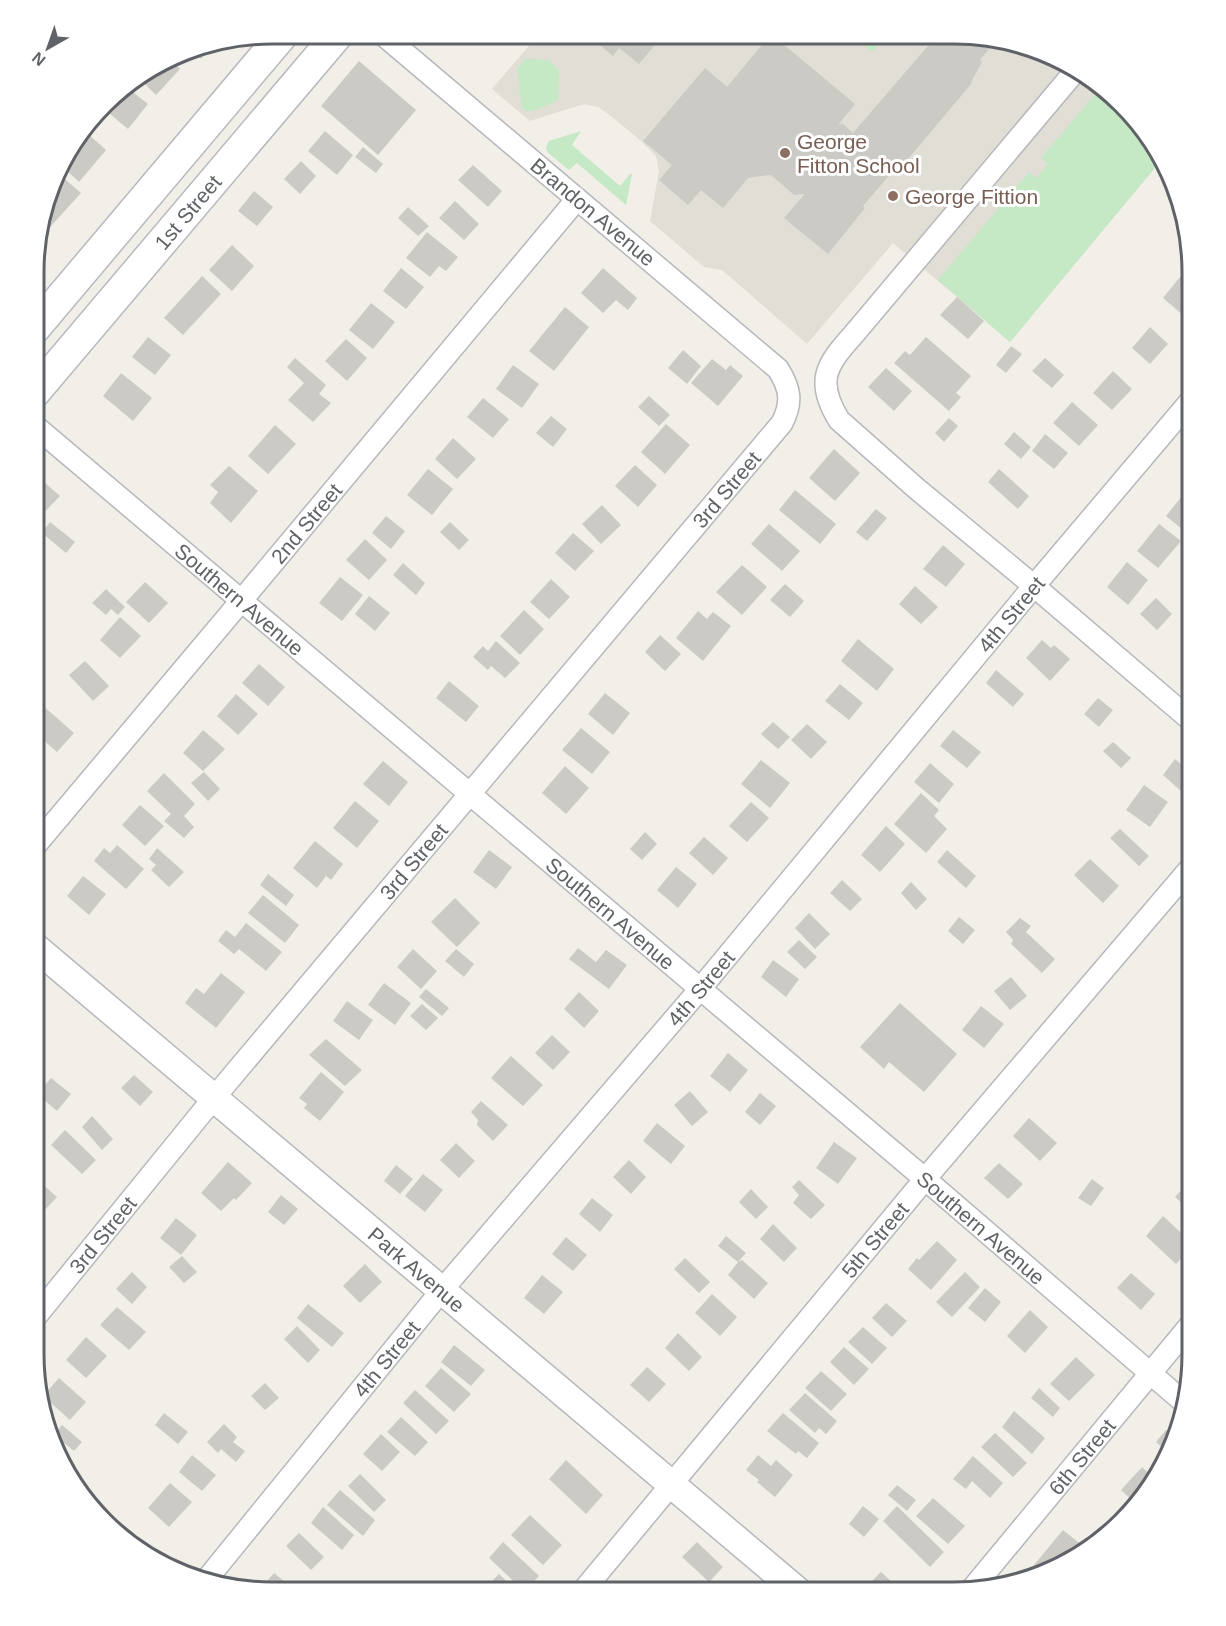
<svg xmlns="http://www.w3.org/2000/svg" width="1226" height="1626" viewBox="0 0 1226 1626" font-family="Helvetica,sans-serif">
<rect width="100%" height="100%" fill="#f1efe8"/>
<!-- education -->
<path fill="#e1ded6" d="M539,34l447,1 101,38 47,41 29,44 -153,184 -117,-99 -86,101 -85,-74 -18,-3 -54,-46 9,-50 -3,-15 -16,-16 -29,-24 -13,-9 -14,-3 -54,17 -38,-32z"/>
<!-- green -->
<path fill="#c5e8c5" d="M851,35h36l-15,17z
M525,59l24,1 10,10 -1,30 -17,8 -14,4 -5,-4 -5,-39z
M1102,86l32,28 29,44 -153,184 -72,-62 91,-108 7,6 12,-14 -7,-6z
M581,131l-9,14 48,41 10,-12h2l-6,31 -49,-42 -8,7 -22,-18 -1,-5 3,-6z"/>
<!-- building -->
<path fill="#cccac5" d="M587,34h77l-25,30 -20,-16 -6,8z
M771,34l84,70 -16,20 1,1 2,-2 11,10 80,-93 -6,-5h59l11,4 -17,21 2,2 -11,20 1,1 -75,89 -3,-2 -31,36 2,2 -37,46 -44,-36 20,-23 -1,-1 -9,1 -23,-20 -11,1 -12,2 -25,30 -22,-18 -13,15 -29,-25 13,-15 -29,-24 62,-73 22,19z
M216,42l-15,17 -11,-11 4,-2z
M171,60l9,9 -24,26 -17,-17z
M359,61l57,49 -38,45 -57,-49z
M125,86l23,18 -20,25 -24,-20z
M325,131l28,24 -16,20 -29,-24z
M87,133l19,17 -27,32 -18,-17 1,-3z
M363,147l20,17 -7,9 -21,-16z
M301,161l15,15 -16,18 -16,-15z
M473,165l29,26 -14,16 -30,-27z
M58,173l23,20 -39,43 -4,-4z
M254,191l19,16 -16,19 -19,-15z
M455,201l24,23 -15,16 -25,-22z
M408,207l21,19 -11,10 -20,-18z
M427,232l31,25 -12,14 -7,-5 -9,11 -24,-19z
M232,245l22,21 -22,25 -23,-21z
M401,268l23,19 -18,22 -23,-18z
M603,268l34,30 -9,12 -12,-10 -13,13 -22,-20z
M1184,272l9,8v24l-9,12 -21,-18z
M202,276l19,18 -38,41 -19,-17z
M957,297l27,24 -16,18 -28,-24z
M371,303l24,19 -22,27 -24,-19z
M565,307l24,20 -35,44 -25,-20z
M1150,327l18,17 -18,20 -18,-16z
M148,337l23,18 -16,20 -23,-18z
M926,337l45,39 -15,17 5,4 -12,14 -55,-48 11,-12 5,4z
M346,339l21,19 -20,23 -22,-20z
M1011,346l11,8 -16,19 -10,-8z
M683,350l18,16 -14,18 -19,-16z
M295,358l31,27 -7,9 12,9 -18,19 -25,-22 16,-17 -17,-16z
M1045,358l19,17 -12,13 -20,-17z
M712,359l14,11 4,-5 13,11 -25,30 -27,-23z
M513,365l26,19 -17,24 -26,-19z
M886,368l26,23 -18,20 -26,-24z
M1113,371l19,18 -20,21 -19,-17z
M121,373l31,25 -19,23 -30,-25z
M649,396l21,19 -11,11 -21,-19z
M483,398l26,21 -16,19 -26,-21z
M1072,402l26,23 -19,21 -26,-23z
M551,416l16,13 -14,18 -17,-14z
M949,418l9,8 -14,16 -9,-9z
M666,424l24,21 -25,29 -24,-22z
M275,425l21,19 -28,30 -20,-18z
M1014,432l17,15 -10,12 -17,-15z
M1045,434l23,19 -14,16 -22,-18z
M453,438l23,21 -19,20 -22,-20z
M834,449l26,24 -25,28 -26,-23z
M635,465l22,20 -19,22 -23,-21z
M229,466l29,25 -27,32 -21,-20 8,-11 -8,-7z
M428,469l25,20 -21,26 -25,-20z
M999,469l30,27 -11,13 -30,-27z
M37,476l23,20 -25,26v-43z
M795,490l41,34 -16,20 -41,-34z
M1186,491l7,5v30l-6,7 -21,-17z
M602,505l19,20 -20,19 -19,-20z
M876,509l11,9 -20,23 -11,-9z
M386,516l19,15 -14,18 -19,-16z
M50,522l25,20 -9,11 -24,-20z
M450,522l19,18 -10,10 -19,-18z
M769,524l31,27 -18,20 -31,-27z
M1159,524l22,17 -23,27 -21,-17z
M573,533l21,18 -19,20 -20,-18z
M365,539l22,21 -18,20 -23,-20z
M943,545l22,19 -19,23 -23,-18z
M1127,562l21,18 -20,25 -21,-18z
M403,563l22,20 -9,12 -23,-20z
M742,565l25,22 -25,28 -26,-23z
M340,577l23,18 -21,26 -23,-18z
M551,579l19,18 -21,22 -19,-17z
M145,582l23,21 -19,20 -23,-21z
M785,584l19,17 -14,16 -20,-17z
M915,586l23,21 -17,17 -22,-20z
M106,589l19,18 -7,8 -7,-6 -5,6 -14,-12z
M369,596l21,17 -15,18 -20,-17z
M1156,598l16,16 -15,16 -17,-16z
M524,610l20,19 -24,26 -20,-19z
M698,611l9,8 6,-7 18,14 -28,35 -27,-23z
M120,617l21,19 -21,22 -20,-18z
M660,635l21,19 -16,17 -20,-19z
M1193,637v22l-10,-8z
M858,639l36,30 -17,22 -36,-30z
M1042,640l9,8 3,-3 16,14 -20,22 -24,-23z
M496,641l24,22 -15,15 -14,-12 -3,4 -15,-13 10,-11 5,5z
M85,661l24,25 -16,15 -24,-26z
M259,664l26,23 -17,19 -26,-23z
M996,670l28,24 -11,13 -27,-24z
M449,681l30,25 -13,16 -30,-24z
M840,684l23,19 -14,17 -24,-19z
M605,693l25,20 -17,22 -25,-21z
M236,694l22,20 -20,21 -21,-19z
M1098,698l15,12 -14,17 -15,-13z
M41,704l33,29 -17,19 -23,-20v-20z
M773,722l17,15 -12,12 -17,-15z
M807,724l20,18 -16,17 -20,-19z
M581,728l29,24 -18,22 -30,-24z
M203,730l22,19 -22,22 -20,-18z
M953,730l28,22 -14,16 -27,-22z
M1113,742l18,16 -10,10 -18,-17z
M1175,759l18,16v23l-2,2 -28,-25z
M761,760l29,23 -20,25 -29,-24z
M383,761l25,21 -19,24 -26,-22z
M930,763l24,21 -15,19 -25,-21z
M565,766l24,22 -23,26 -24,-21z
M204,772l16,17 -12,12 -17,-18z
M164,773l31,31 -11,12 10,11 -10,11 -20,-17 7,-7 -24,-23z
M1144,785l24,17 -18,25 -24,-17z
M921,793l18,17 -5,6 13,13 -21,24 -32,-29z
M355,801l24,20 -22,27 -24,-20z
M751,802l18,16 -22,24 -18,-16z
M140,805l24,21 -19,20 -23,-21z
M886,826l19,18 -25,28 -19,-17z
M1120,829l29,27 -10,10 -29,-28z
M645,832l12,12 -15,16 -12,-11z
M704,837l24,21 -15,17 -24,-22z
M315,841l28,23 -12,16 -5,-4 -9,12 -24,-20z
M117,845l27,24 -18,20 -32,-28 10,-13 6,5z
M157,848l27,24 -15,15 -18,-17 5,-5 -7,-6z
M489,850l23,17 -16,22 -23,-17z
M947,850l29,26 -10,12 -29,-26z
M1090,859l29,27 -16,17 -29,-28z
M676,867l21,17 -19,24 -21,-18z
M268,874l26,21 -8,11 -26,-21z
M83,876l23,18 -17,21 -22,-19z
M842,880l20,19 -12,12 -20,-18z
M911,882l16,17 -11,11 -15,-17z
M263,895l36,30 -14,18 -37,-30z
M455,898l25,25 -23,24 -26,-25z
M809,913l21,21 -15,15 -20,-21z
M959,917l16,13 -12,14 -15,-13z
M1020,918l11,8 -5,6 29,27 -13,14 -31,-29 2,-4 -7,-8z
M246,923l36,29 -16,19 -27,-22 -5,5 -16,-13 8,-11 9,7z
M799,940l18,17 -12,12 -18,-17z
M578,948l18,14 10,-12 21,15 -18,24 -40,-30z
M413,949l24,22 -16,18 -24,-22z
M456,949l18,15 -10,13 -19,-16z
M773,960l26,19 -13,18 -25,-20z
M221,973l24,19 -29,36 -31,-25 11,-15 8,6z
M1011,977l16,19 -17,14 -16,-19z
M384,983l27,20 -16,22 -27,-20z
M426,989l23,19 -7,8 -23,-19z
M579,992l20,19 -15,17 -20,-19z
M347,1001l26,19 -14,20 -26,-19z
M900,1003l57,51 -33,38 -35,-30 -5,7 -24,-22z
M422,1004l16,14 -12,12 -16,-14z
M981,1006l23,18 -20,24 -22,-18z
M552,1035l18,17 -17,18 -18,-17z
M326,1039l36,31 -17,16 -36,-31z
M728,1053l20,17 -18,22 -20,-16z
M511,1056l32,29 -20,21 -32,-28z
M321,1072l23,20 -24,29 -16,-13 3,-4 -8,-6z
M134,1075l19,17 -13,14 -19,-18z
M51,1078l20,16 -14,17 -20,-17z
M690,1091l18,21 -16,14 -18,-21z
M760,1093l16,13 -16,19 -15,-13z
M481,1101l27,24 -15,16 -16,-16 1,-5 -7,-8z
M92,1116l21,23 -11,11 -20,-23z
M1029,1118l28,25 -17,18 -27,-25z
M657,1123l28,23 -14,18 -28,-23z
M65,1130l31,30 -14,14 -31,-29z
M834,1142l23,16 -19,26 -22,-16z
M456,1143l19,18 -16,17 -19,-18z
M629,1160l17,17 -15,17 -18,-17z
M228,1162l24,21 -16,17 -2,-2 -13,13 -20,-18z
M999,1163l24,21 -15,15 -24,-21z
M396,1165l17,14 -13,15 -16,-13z
M423,1174l20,16 -18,22 -20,-16z
M33,1176l24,21 -18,19 -6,-5z
M1092,1179l12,9 -13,18 -13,-8z
M799,1180l26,25 -14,14 -18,-16 6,-8 -7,-8z
M1189,1182l4,4v27l-18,-16z
M751,1189l17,18 -12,12 -17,-17z
M281,1195l17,14 -14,16 -16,-13z
M592,1198l21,17 -13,17 -21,-18z
M1163,1216l30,28v2l-17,18 -30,-28z
M176,1218l21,17 -16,20 -21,-17z
M773,1224l24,24 -13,14 -24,-23z
M726,1236l20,17 -8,9 -20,-16z
M566,1237l21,18 -14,16 -21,-17z
M937,1241l20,19 -26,30 -23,-21 9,-11 2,2z
M182,1256l15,16 -13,11 -15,-16z
M685,1258l25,24 -11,11 -25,-24z
M742,1260l26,23 -14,16 -26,-24 10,-13z
M365,1264l17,18 -22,21 -17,-17z
M132,1272l15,15 -15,17 -16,-15z
M965,1272l15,15 -28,30 -16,-15z
M1131,1273l24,21 -14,16 -24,-22z
M542,1275l21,17 -19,22 -20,-16z
M985,1288l16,14 -16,20 -17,-14z
M712,1294l25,23 -17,19 -25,-23z
M886,1303l21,18 -15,16 -20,-19z
M308,1304l36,29 -12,14 -35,-29z
M117,1307l29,25 -17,18 -29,-25z
M1030,1310l18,17 -23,26 -18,-17z
M297,1326l23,24 -12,13 -24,-24z
M863,1327l24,21 -15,16 -24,-22z
M678,1333l24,24 -13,14 -24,-23z
M86,1337l21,19 -21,22 -20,-18z
M454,1345l31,25 -14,16 -30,-24z
M844,1347l25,22 -15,16 -24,-23z
M1076,1357l19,18 -26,26 -19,-17z
M647,1367l19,17 -17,18 -19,-17z
M441,1368l30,26 -17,18 -29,-26z
M821,1371l26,23 -16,17 -26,-23z
M59,1378l27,24 -16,18 -27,-24z
M265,1383l14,15 -14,12 -14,-14z
M1039,1388l21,20 -7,9 -22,-19z
M415,1390l34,31 -13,13 -33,-31z
M805,1393l32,28 -11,13 -7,-6 -4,5 -26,-23z
M1014,1411l31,27 -13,16 -30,-27z
M164,1413l24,19 -10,12 -23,-19z
M783,1413l36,30 -12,15 -9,-7 -2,3 -29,-23z
M401,1417l27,25 -13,14 -28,-24z
M224,1424l13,13 -4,5 12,9 -9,11 -15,-13 -3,4 -11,-11z
M62,1425l20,17 -8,9 -20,-16z
M1166,1430l11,9 -8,15 -13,-12z
M995,1433l32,30 -14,14 -32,-30z
M381,1434l19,18 -18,19 -19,-17z
M192,1455l24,20 -14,16 -23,-19z
M758,1455l13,11 5,-6 17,15 -18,22 -18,-15 2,-2 -13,-10z
M973,1456l30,27 -13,15 -18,-17 -6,8 -13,-10z
M566,1460l37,35 -17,19 -37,-35z
M1142,1467l14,13 -3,7 -16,18 -16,-15z
M360,1474l26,26 -12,12 -26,-26z
M170,1483l22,19 -23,25 -21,-19z
M897,1485l19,15 -9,11 -19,-16z
M340,1490l35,30 -12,16 -36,-31z
M933,1498l32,28 -17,18 -32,-28z
M863,1506l16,13 -15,18 -15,-13z
M897,1506l47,46 -14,15 -47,-46z
M323,1507l31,28 -12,15 -31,-27z
M530,1515l32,30 -19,20 -32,-30z
M1063,1530l25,20 -28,18 -26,7 -5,-4z
M299,1533l25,24 -13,13 -25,-24z
M503,1542l36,34 -15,15 -35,-33z
M697,1542l26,25 -14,15 -27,-25z
M881,1572l20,18 -2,3h-29l-5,-5z
M274,1573l18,15 -2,3h-26l-3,-3z
M499,1574l19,18h-18l-10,-9z"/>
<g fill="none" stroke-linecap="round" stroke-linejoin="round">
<defs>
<g id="minor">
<path d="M1077,69l-223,265c-28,31 -39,47 -15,86l78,69 117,97 159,136"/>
<path id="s1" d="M35,426l890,753 261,225"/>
<path id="s2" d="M34,847l207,-246 336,-402"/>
<path id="s3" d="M33,1320l180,-221 569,-676c11,-21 8,-35 -4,-54 -132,-113 -265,-223 -397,-336"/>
<path id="s4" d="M207,1579l235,-289 258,-301 334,-403 159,-188"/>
<path id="s5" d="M972,1589l220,-266"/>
<path id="s6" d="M582,1592l343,-413 268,-314"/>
</g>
<g id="tertiary">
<path id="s7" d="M34,946l766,647"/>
</g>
<g id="secondary">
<path d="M35,328l249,-295"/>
<path id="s8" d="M35,392l304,-359"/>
</g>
</defs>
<!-- minor casing -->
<use href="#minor" stroke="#b5b8bc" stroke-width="24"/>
<!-- tertiary casing -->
<use href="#tertiary" stroke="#b5b8bc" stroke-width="30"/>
<!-- secondary casing -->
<use href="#secondary" stroke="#b6babf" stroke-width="33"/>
<!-- minor -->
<use href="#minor" stroke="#fff" stroke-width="21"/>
<!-- tertiary -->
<use href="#tertiary" stroke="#fff" stroke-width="27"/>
<!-- secondary -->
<use href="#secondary" stroke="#fff" stroke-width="30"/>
</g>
<!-- markers -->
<g fill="#8d6e63" stroke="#fff" stroke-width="2">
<circle cx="785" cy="153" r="6"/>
<circle cx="893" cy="196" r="6"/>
</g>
<g text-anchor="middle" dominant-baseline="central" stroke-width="6" stroke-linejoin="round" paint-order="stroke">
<!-- education labels -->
<g font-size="21" fill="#785e54" stroke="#fff" text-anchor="start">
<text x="797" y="141">George<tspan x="797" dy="24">Fitton School</tspan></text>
<text x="905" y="196">George Fittion</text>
</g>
<!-- street labels -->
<g font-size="21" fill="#5f6368" stroke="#fff">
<text transform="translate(593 212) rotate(40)">Brandon Avenue</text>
<text stroke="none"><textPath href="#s8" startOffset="236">1st Street</textPath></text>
<text stroke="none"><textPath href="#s3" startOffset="1082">3rd Street</textPath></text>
<text stroke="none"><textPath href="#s2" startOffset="423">2nd Street</textPath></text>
<text stroke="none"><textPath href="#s1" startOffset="268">Southern Avenue</textPath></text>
<text stroke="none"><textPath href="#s4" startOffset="1256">4th Street</textPath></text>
<text stroke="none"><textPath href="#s3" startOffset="596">3rd Street</textPath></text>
<text stroke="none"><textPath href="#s1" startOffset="754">Southern Avenue</textPath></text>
<text stroke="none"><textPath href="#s4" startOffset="770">4th Street</textPath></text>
<text stroke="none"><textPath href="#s1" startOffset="1240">Southern Avenue</textPath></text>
<text stroke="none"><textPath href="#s3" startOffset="110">3rd Street</textPath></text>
<text stroke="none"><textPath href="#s6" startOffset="458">5th Street</textPath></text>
<text stroke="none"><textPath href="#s7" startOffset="501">Park Avenue</textPath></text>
<text stroke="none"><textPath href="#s4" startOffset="284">4th Street</textPath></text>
<text stroke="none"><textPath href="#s5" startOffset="172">6th Street</textPath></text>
</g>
</g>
<!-- crop -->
<path d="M0 0H1226V1626H0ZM272 44H954A228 228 0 0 1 1182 272V1354A228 228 0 0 1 954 1582H272A228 228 0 0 1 44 1354V272A228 228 0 0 1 272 44Z" fill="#fff" fill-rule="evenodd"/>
<path fill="none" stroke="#5f6368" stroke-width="3" d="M272 44H954A228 228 0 0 1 1182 272V1354A228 228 0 0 1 954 1582H272A228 228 0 0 1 44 1354V272A228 228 0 0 1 272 44Z"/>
<!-- north arrow -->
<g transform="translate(48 48) rotate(220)" stroke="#ffffff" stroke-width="4.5" paint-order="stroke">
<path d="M0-4.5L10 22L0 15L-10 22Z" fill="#5f6368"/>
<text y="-9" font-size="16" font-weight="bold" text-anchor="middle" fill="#5f6368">N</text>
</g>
</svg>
